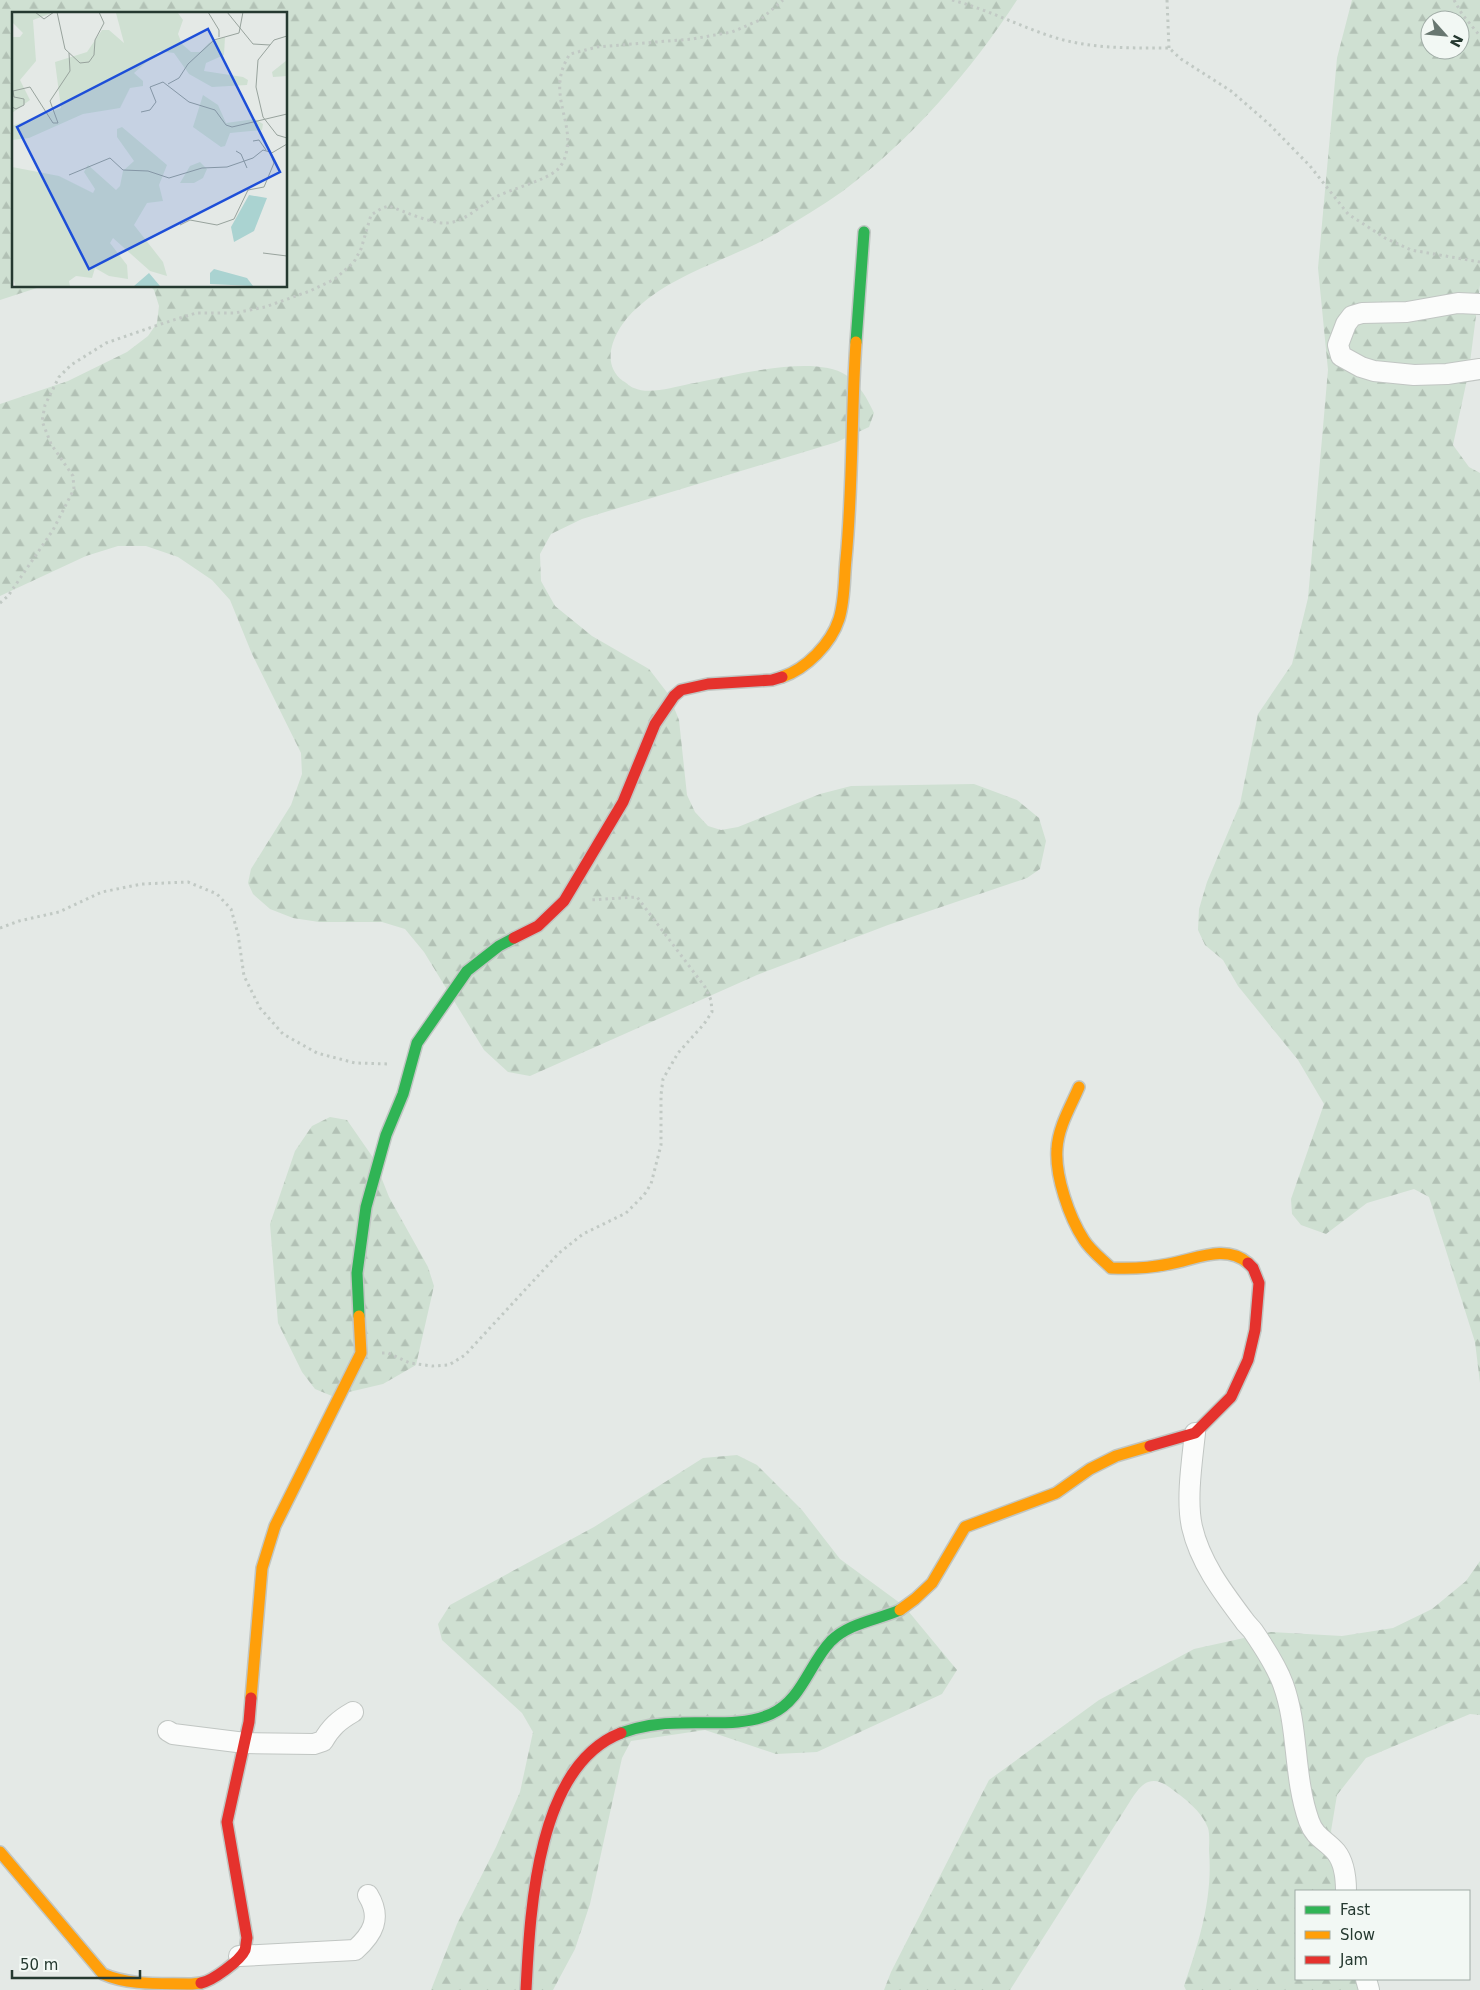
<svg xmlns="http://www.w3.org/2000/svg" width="1480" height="1990" viewBox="0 0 1480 1990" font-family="'DejaVu Sans',sans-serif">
<defs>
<pattern id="forest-firs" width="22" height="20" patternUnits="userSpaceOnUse" patternTransform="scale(1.25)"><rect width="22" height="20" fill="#cfe0d2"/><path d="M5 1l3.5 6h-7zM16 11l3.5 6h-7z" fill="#b2c1b5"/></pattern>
</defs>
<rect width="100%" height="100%" fill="#e4e9e6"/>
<!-- forest -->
<path fill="url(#forest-firs)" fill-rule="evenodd" d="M0,0h1017c-47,72 -105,139 -174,191 -21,15 -44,28 -66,42 -45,26 -101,39 -140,75 -20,17 -40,54 -14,73 4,2 7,6 11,7 15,7 40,-1 55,-4 38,-7 124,-31 157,-9 14,10 21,23 28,38l-5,14 -32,15 -255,77 -31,15 -11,20 1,27 14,25 37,30 57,33 20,26 10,25 8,75 8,17 13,14 13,4 17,-3 82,-33 31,-8 123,-2 43,16 22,18 7,23 -6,28 -13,9 -139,47 -131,50 -227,101 -22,-4 -24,-22 -60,-98 -19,-23 -23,-7h-63l-26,-4 -23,-9 -17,-15 -5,-11 3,-14 40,-64 11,-31 -1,-21 -49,-99 -22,-54 -18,-20 -34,-23 -32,-11h-28l-32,10 -86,40v-192l68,-23 59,-29 21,-16 9,-13 2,-17 -5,-16 -4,-4h136v-272h-272v272h29l-43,14z
M1352,0h128v285l-11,85 -16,75 16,22 11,6v910l-5,-41 -46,-145 -15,-8 -47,14 -41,31 -25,-9 -9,-11 -1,-15 33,-95 -26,-44 -60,-74 -15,-26 -18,-15 -7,-15 1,-21 8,-27 33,-78 18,-90 34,-50 16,-66 20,-228 -10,-102 19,-210zM1430,20h30v30h-30z
M330,1117l17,3 27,39 15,38 39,70 6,19 -18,79 -33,19 -51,12 -17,-7 -13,-17 -24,-49 -8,-99 25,-73 17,-25z
M737,1455l20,10 45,45 38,49 64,47 53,64 -15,24 -125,58 -41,2 -71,-24 -74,11 -9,17 -32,146 -15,45 -22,41h-122l26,-66 39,-77 24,-55 13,-60 -11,-19 -80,-73 -4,-16 12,-19 144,-78 109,-69z
M1480,1561v154l-10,-1 -104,44 -29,37 -6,36 12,60h-47v88h68l1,11h-179l-2,-4c15,-44 29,-88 25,-135 0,-6 1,-16 -1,-23 -7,-18 -24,-30 -39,-41 -24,-17 -33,6 -45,24l-114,179h-126l7,-18 98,-192 110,-80 95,-51 77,-17 71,4 51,-8 39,-19 34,-28z"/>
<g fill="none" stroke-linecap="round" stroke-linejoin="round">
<defs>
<path id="street" d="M1480,304l-22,-1 -51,9 -45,1 -10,3 -6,8 -8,21 3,11 20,11 13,4 40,4 33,-1 33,-5
M1195,1433c-3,28 -9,67 -3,94 8,35 30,64 51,92 3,5 7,8 10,12 11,16 23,34 30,53 16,44 10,92 26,137 6,17 17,19 27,31 8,10 10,27 10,39
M168,1731l5,3 72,9 69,1 9,-3c8,-14 16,-21 30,-29
M239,1956l116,-6c18,-16 27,-32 13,-55
M1366,1979l3,11"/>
<path id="fast" d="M856,342l8,-110
M359,1316l-2,-43 9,-66 20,-72 17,-41 14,-51 50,-72 32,-25 15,-8
M621,1733c19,-7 40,-10 60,-10 30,-1 63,3 90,-9 31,-14 38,-50 60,-73 18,-18 46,-21 69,-31"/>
<path id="slow" d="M782,677c24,-8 49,-33 57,-58 6,-19 5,-41 7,-60 7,-72 5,-145 10,-217
M1079,1087c-8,19 -21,40 -22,62 -2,27 12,68 27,91 7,11 18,19 27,28 20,1 39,0 58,-4 25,-4 56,-21 79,-1
M900,1610l15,-11 17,-16 33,-56 91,-34 34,-24 26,-13 34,-10
M251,1698l11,-130 13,-42 86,-173 -2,-37
M0,1852l103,122c27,12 60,9 89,10l9,-1"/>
<path id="jam" d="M514,938l24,-12 26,-25 59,-99 32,-78 19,-28 7,-6 27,-6 64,-4 10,-3
M1150,1446l45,-13 36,-36 17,-37 7,-30 4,-47 -6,-15 -5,-5
M201,1983c11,-2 39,-22 44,-33 1,-3 1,-9 2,-12l-20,-116 22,-100 2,-24
M526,1990c4,-77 10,-224 95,-257"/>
</defs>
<!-- street casing -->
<use href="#street" stroke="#c1c6c3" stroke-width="22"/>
<!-- fast casing -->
<use href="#fast" stroke="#c1c6c3" stroke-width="14"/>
<!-- slow casing -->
<use href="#slow" stroke="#c1c6c3" stroke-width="14"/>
<!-- jam casing -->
<use href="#jam" stroke="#c1c6c3" stroke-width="14"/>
<!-- path -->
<path stroke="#c1c9c4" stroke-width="3" stroke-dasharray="2.5 4" stroke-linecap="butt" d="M952,0c34,9 65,25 98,36 39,13 78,12 119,12l12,11 50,32 38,33 41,42 38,48 37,24 26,12 69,12
M1167,0l2,48
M1454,0l8,14 18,22
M0,603l8,-7 45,-66 21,-41 -1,-13 -22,-32 -9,-23 3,-16 14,-28 12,-12 35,-22 55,-19 35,-11h39l30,-6 45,-16 25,-12 19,-17 7,-13 10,-34 11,-7 7,-2c14,5 41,17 55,17 19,1 35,-17 50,-25 18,-10 49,-16 63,-28 3,-2 7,-9 8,-13 12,-34 -21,-64 5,-103l27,-7 95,-8 40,-7 28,-12 23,-20
M0,928l19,-7 40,-9 43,-20 40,-8 46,-2 29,12 14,15 7,25 6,42 16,32 23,26 34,19 38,10 35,1
M382,1353h6l22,10 22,3 17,-1 16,-10 94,-102 24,-19 43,-21 18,-18 7,-11 10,-39v-50l2,-16 15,-26 26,-29 8,-12 -1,-12 -6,-13 -68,-90 -48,3"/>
<!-- street -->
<use href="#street" stroke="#fbfcfb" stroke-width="20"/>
<!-- fast -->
<use href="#fast" stroke="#30b455" stroke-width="11"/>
<!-- slow -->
<use href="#slow" stroke="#ff9f0a" stroke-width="11"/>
<!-- jam -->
<use href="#jam" stroke="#e5322d" stroke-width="11"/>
</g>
<!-- overview -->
<g transform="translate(12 12)">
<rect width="275" height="275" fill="#e4e9e6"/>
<path d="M2,0l38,1 -19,7 3,41 -16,19 10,20 -18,13v-76h8l3,-4 -11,-11zM104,1h62l5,7 -5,14 4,10 9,8h9l9,-9 16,-6 -1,18 -18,8 -2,8 39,6 5,3 -1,5 -35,2 -23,-13 -15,-21 -15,-2 -25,22 9,8v5l-13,2 -10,20 -37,6 -54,24 -17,2v-14l49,-18 -6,-46 32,-10 15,-22h7l15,13zM275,48v16l-14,1 -1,-5zM191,83l15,10 8,18 29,-4 8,5 -1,6 -32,3 -5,13 -4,1 -28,-20zM110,115l45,38 -8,20 4,16 -16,2 -13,22 29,37 4,14 -17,-5 -37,-33 -3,5 17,22 1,14 -19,-3 -14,-8 -3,10 -16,-2 -7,5 1,5 -54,1 -4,-11v-109l47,9 34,17 2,-4 -11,-17 4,-7 28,25 4,-4 3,-15 11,-10 -17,-24v-8zM188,150l7,7 -4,9 -9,5h-14l10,-17z" fill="#cfe0d2"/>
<path d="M237,183l18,3 -13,33 -20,11 -3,-15zM202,257l33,9 6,8 -43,-2v-11zM137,261l11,13h-26z" fill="#aad3d1"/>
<path fill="none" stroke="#98a39d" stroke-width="1" d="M23,0l9,7 10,-7M45,0l8,37 15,14 9,-1 5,-7 1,-15 9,-17 -5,-11M196,0l11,18v7M215,0l26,32 17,1M275,24l-13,4 -16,20 -2,27 7,30 14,18 10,3M156,72l11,-6 9,-14 26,-24 25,-7 4,-21M0,95l4,2 8,-4v-6l-10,-2 -1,-6 17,-4 23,36h5l-8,-22 20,-30 -1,-18M129,100l9,-2 6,-8 -6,-15 13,-5 26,20 26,8 11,15 6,2 55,-13M241,129l6,-1 7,10M224,139l5,3 6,14M258,142l17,-10M57,163l41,-17 13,12 25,1 21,7 33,-10 25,-1 26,-9 10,-8 7,2 4,11 -10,24 -16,3 -14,29 -17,6 -27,-5 -10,5M251,241l24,3"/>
<path fill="#1d4ed8" fill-opacity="0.15" stroke="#1d4ed8" stroke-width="2.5" d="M196,17l72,143 -191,97 -72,-142z"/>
<rect width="275" height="275" fill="none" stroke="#253930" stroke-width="2.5"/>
</g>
<!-- legend -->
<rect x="1295" y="1890" width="175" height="90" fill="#f2f8f4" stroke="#a0aca6"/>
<rect x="1305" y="1906" width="25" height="8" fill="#30b455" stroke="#a0aca6"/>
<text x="1340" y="1915" font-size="15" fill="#253930">Fast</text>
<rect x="1305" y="1931" width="25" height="8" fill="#ff9f0a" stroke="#a0aca6"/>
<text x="1340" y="1940" font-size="15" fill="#253930">Slow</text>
<rect x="1305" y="1956" width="25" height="8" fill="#e5322d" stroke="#a0aca6"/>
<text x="1340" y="1965" font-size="15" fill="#253930">Jam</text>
<!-- north arrow -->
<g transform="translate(1445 35) rotate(117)"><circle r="24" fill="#f2f8f4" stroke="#a0aca6"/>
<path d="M0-4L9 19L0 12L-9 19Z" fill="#687770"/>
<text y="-8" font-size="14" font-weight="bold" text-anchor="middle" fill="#253930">N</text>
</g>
<!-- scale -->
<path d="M12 1970v8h128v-8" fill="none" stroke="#253930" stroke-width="2.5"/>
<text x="20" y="1970" font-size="15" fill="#253930" stroke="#f2f8f4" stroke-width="4" paint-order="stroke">50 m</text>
</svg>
